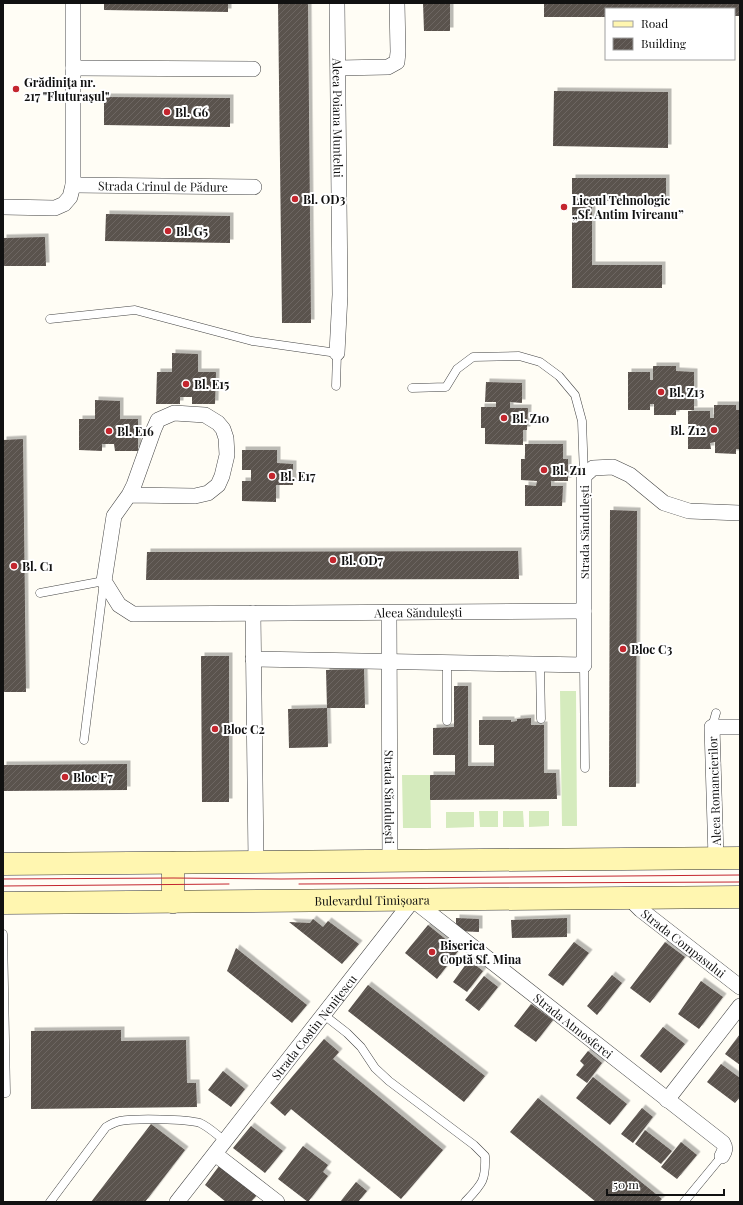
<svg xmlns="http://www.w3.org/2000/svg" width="743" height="1205" viewBox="0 0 743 1205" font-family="'Playfair Display',serif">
<defs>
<pattern id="building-hatch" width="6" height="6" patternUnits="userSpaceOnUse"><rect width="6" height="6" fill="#5a524d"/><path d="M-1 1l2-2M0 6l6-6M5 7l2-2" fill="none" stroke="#6d6662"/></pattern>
<filter id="shadow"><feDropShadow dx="3.5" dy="-3.5" stdDeviation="0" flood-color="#0004"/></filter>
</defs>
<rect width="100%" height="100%" fill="#fffdf5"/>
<!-- grass -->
<path fill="#d5ebbd" d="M560,691h16l1,135h-15z
M402,775h28l1,53h-28z
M479,811h19v16h-18z
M503,811h20l1,16h-21z
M529,811h20v15l-20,1z
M446,812h28v15l-28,1z"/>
<!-- building -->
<path fill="url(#building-hatch)" filter="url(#shadow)" d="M104,3h124v9l-124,-2z
M278,3h30l3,320h-29z
M423,3h27v28h-26z
M544,3h196v13h-6v-7h-128v8h-62z
M554,91l114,1v56l-115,-2z
M104,97l126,1v29l-126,-2z
M572,178h94v23h-74v64h70v23h-90z
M106,214l124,2v27l-125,-2z
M45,237l1,29h-43v-28z
M172,353l26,1v18h18l-1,32h-23v-7h-12v7h-24l1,-32h15z
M653,366h23v5l18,1v38h-18v5h-22v-11h-4v6h-22v-38h22v8h3z
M486,382l36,1v20l-12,-1v6h18l-1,22h-4v15l-38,-1v-16h-4v-21h15v-5h-11z
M95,400l25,1v18h18v32h-23l-1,-7h-12v7l-23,-1v-31h16z
M714,405h22v5h4v39h-4v5l-21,-1v-11l-5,1 1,6h-23v-38h22v7h4z
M23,439l3,253h-23v-252z
M525,444h38v15h5v22h-17v5h12l-1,20h-37v-21l11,1 1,-5 -16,-1v-21h4z
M242,450h35v13l16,1v21h-17v17l-34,-1v-20h9v-11h-9z
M610,510l27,1 -1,276h-27z
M518,551l1,28 -373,1 1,-28z
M201,656h28v146h-27z
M364,669l1,39h-38l-1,-38z
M454,686h14v80h26v-21h-15v-25h32v2l6,-1v-2l14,-1v7h13v48h12l1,26 -127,1v-25h25v-20h-22v-27l21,-1z
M327,708l1,39 -39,1 -1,-39z
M127,764v26l-124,1v-26z
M456,918l23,1v13l-23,-1z
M567,918v19l-55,1 -1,-18z
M313,919l10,8 5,-6 31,23 -17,20 -53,-42 21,1z
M428,925l31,25 -22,29 -32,-26z
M574,942l15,11 -26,33 -15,-11z
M665,942l20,15 -35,46 -20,-15z
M236,948l71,57 -15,18 -65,-52z
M469,960l14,11 -16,21 -14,-10z
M612,975l10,8 -25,32 -10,-9z
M484,976l14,11 -19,24 -14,-11z
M701,981l22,16 -24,32 -21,-15z
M368,985l117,91 -21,26 -116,-91z
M531,1004l22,16 -17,22 -22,-16z
M663,1027l22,17 -24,29 -21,-17z
M121,1030v11l65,-1 1,43h9l1,24 -166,2v-78z
M740,1034v31l-15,-11z
M324,1039l15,13 -6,7 110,91 -42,49 -110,-90 -6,7 -15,-13z
M588,1051l14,12 -15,20 -11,-8 8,-10 -4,-4z
M721,1064l19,14v19l-5,6 -28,-21z
M223,1071l22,18 -14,18 -23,-17z
M593,1077l34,27 -17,21 -34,-27z
M538,1098l124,101 -3,3h-63l-86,-70z
M642,1108l11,9 -20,26 -12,-9z
M151,1124l34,26 -40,52h-54z
M251,1126l32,25 -18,22 -32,-25z
M645,1130l27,21 -11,13 -26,-20z
M681,1142l16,13 -20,24 -16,-12z
M303,1146l25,19 -5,7 5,4 -20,26 -30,-23z
M219,1166l38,29 -6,7h-25l-21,-17z
M356,1182l11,9 -9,11h-18z"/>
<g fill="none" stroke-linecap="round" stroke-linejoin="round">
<defs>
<path id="lane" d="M50,319l85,-9 117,31 85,12 -1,33
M412,388l34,-1 11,-18 16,-12 46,-1 21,6 19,14 16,19 7,26 2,55
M40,593l64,-12 -20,159
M447,662v59
M540,664l1,55
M584,665l1,103
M712,727l4,-14
M3,934l3,159h-3
M324,1015l23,18 14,14 14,21 14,13 85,64 11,11c1,25 -3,28 -20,46
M50,1202l56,-75c5,-3 9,-5 14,-6 14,-3 67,-2 80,2 9,4 17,12 25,18
M684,1202l38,-46"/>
<g id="street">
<path id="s1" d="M337,3l3,292 -3,58"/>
<path d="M73,68l180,1"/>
<path d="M338,68l50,-1 9,-5 1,-10 -1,-49"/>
<path id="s2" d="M73,185l181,2"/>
<path d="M3,207l52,1 9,-4 6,-7 3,-12v-182"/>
<path id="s3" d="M129,495l66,1 13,-3 10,-8 4,-9 5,-21 -1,-17 -3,-9 -5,-6 -13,-8 -31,-2 -16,7 -4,9 -20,56 -5,10 -15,21 -10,65 15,24 14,9 451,-3"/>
<path d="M253,613l3,249"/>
<path id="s4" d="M389,613l1,248"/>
<path d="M253,659l331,6v-189l9,-8 20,-1 17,8 34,28 25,8 51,2"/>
<path d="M716,858l-4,-131h28"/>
<path id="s5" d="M629,898l12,12 99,77"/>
<path d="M667,1100l73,-94"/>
<path d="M215,1154l62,48"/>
<path id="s6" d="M177,1202l236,-302 310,243c3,5 2,8 -1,13"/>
</g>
<g id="secondary">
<path d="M173,863v39"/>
<path d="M3,864l737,-6"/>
<path id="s7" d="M3,903l737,-6"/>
</g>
</defs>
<!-- lane casing -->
<use href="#lane" stroke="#444" stroke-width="9"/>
<!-- street casing -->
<use href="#street" stroke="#444" stroke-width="16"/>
<!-- secondary casing -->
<use href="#secondary" stroke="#333" stroke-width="23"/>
<!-- lane -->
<use href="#lane" stroke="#fff" stroke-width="8"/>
<!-- street -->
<use href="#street" stroke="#fff" stroke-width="15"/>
<!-- secondary -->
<use href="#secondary" stroke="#fff6b0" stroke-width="22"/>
<!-- tram -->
<path stroke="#c4262e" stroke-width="1" d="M3,879l170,-1 108,1 459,-4
M299,884l441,-2
M3,886l226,-2"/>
</g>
<!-- markers -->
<g fill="#c4262e" stroke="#fff" stroke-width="1.5">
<circle cx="16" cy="89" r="4"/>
<circle cx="167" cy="112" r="4"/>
<circle cx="295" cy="199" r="4"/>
<circle cx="564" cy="207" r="4"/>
<circle cx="168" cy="231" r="4"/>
<circle cx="186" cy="384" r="4"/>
<circle cx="661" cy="392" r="4"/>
<circle cx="504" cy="418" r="4"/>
<circle cx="714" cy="430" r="4"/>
<circle cx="109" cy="431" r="4"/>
<circle cx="544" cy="470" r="4"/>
<circle cx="272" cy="476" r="4"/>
<circle cx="333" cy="560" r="4"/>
<circle cx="14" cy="566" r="4"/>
<circle cx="623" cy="649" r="4"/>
<circle cx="215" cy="729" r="4"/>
<circle cx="65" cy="777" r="4"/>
<circle cx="432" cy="952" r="4"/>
</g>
<g text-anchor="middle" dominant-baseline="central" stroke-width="4" stroke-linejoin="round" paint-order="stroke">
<!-- poi labels -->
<g font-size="12" font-weight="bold" fill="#111" stroke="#fff" text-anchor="start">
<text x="24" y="82">Grădinița nr.<tspan x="24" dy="14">217 "Fluturaşul"</tspan></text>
<text x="175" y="112">Bl. G6</text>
<text x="303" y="199">Bl. OD3</text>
<text x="572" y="200">Liceul Tehnologic<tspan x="572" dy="14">„Sf. Antim Ivireanu”</tspan></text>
<text x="176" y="231">Bl. G5</text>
<text x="194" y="384">Bl. E15</text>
<text x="669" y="392">Bl. Z13</text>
<text x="512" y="418">Bl. Z10</text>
<text x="706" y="430" text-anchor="end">Bl. Z12</text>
<text x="117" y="431">Bl. E16</text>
<text x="552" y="470">Bl. Z11</text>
<text x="280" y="476">Bl. E17</text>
<text x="341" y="560">Bl. OD7</text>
<text x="22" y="566">Bl. C1</text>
<text x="631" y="649">Bloc C3</text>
<text x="223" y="729">Bloc C2</text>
<text x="73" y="777">Bloc F7</text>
<text x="440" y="945">Biserica<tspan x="440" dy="14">Coptă Sf. Mina</tspan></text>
</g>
<!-- street labels -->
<g font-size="12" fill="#111" stroke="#fff">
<text stroke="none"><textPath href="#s1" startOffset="115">Aleea Poiana Muntelui</textPath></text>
<text stroke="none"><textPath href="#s2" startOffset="90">Strada Crinul de Pădure</textPath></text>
<text transform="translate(584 532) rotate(-90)">Strada Săndulești</text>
<text stroke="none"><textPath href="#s3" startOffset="724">Aleea Săndulești</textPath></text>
<text transform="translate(714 791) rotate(-92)">Aleea Romancierilor</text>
<text stroke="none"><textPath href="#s4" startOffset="184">Strada Săndulești</textPath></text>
<text stroke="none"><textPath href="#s7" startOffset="369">Bulevardul Timișoara</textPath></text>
<text stroke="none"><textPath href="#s5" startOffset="71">Strada Compasului</textPath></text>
<text stroke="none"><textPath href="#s6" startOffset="587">Strada Atmosferei</textPath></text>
<text stroke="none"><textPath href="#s6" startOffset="222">Strada Costin Nenițescu</textPath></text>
</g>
</g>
<!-- border -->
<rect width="743" height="1205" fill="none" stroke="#111111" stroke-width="8"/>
<!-- legend -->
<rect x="605" y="8" width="130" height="52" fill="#ffffff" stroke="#a0a0a0"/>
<rect x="613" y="21" width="20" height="6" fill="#fff6b0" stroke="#a0a0a0"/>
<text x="641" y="28" font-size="12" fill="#111111">Road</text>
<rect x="613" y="38" width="20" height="12" fill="url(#building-hatch)" stroke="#a0a0a0"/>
<text x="641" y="48" font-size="12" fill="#111111">Building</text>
<!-- scale -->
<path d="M607 1189v6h117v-6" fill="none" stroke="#111111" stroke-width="2"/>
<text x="613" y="1189" font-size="12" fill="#111111" stroke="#ffffff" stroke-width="3" paint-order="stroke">50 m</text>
</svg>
